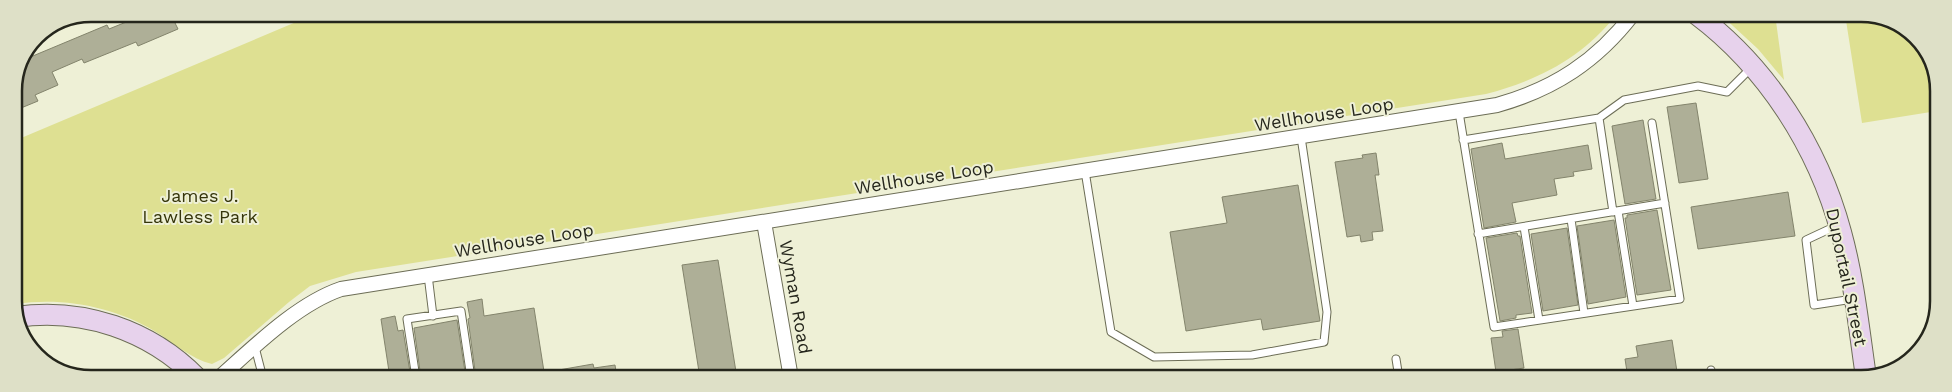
<svg xmlns="http://www.w3.org/2000/svg" width="1952" height="392" viewBox="0 0 1952 392" font-family="'Work Sans',sans-serif">
<rect width="100%" height="100%" fill="#eef0d6"/>
<!-- green -->
<path fill="#dee092" d="M315,14h1302c-35,44 -78,66 -131,80l-1130,178 -46,14 -21,16 -65,56 -12,6c-21,-5 -38,-21 -56,-32 -41,-25 -92,-35 -140,-28l-2,-163z
M1720,14h55l9,66 -26,-31z
M1845,14h26l41,19 25,43v35l-75,12z"/>
<!-- building -->
<path fill="#aeaf97" stroke="#83846c" d="M146,14h52l-23,9 3,6 -40,17 -2,-4 -52,21 -2,-4 -30,13 6,13 -23,10 3,6 -17,7 -2,-6 -5,3v-13l14,-34 79,-33 2,4z
M1696,103l12,76 -29,4 -12,-76z
M1643,120l13,79 -31,5 -13,-78z
M1502,143l3,16 83,-14 4,24 -19,3 1,4 -20,3 3,16 -45,8 4,19 -32,6 -13,-79z
M1376,153l3,22h-4l8,56 -11,1 1,8 -12,2 -1,-7 -13,2 -12,-75 28,-4 -1,-3z
M1298,185l22,136 -57,9 -2,-11 -75,12 -16,-99 57,-9 -5,-26z
M1788,192l7,44 -97,13 -7,-42z
M1657,210l14,80 -34,5 -12,-77h2v-3z
M1614,220l12,77 -38,7 -11,-78z
M1567,228l11,77 -35,6 -12,-77z
M1517,233l1,3h2l12,77 -16,2v3l-16,3 -14,-83z
M718,260l19,118h-37l-18,-113z
M482,299l2,17 50,-8 11,70h-69l-8,-59 2,-1 -3,-16z
M395,316l3,15 5,-1 8,48h-21l-9,-59z
M457,320l9,58h-45l-7,-50z
M1518,329l6,39 -28,4 -5,-34 12,-1 -1,-6z
M1672,340l6,38h-50l-3,-19 13,-2 -2,-11z
M593,364l1,4 21,-3 2,13h-63l-1,-7z"/>
<g fill="none" stroke-linecap="round" stroke-linejoin="round">
<defs>
<path id="lane" d="M1459,112l35,215 186,-28 -28,-176
M1599,118l14,94
M1463,140l136,-22 25,-18 74,-14 29,6 25,-25
M1085,171l26,161 43,25 98,-2 72,-13 3,-30 -26,-175
M1618,211l15,95
M1571,219l13,94
M1836,226l-30,14 8,65 39,-6
M1524,227l15,93
M1478,234l187,-31
M428,275l5,41
M255,347l8,31
M1396,359l3,19
M73,374l4,-1 8,5
M416,378l-9,-59 54,-8 10,67
M1072,378h6
M1711,378v-8"/>
<path id="street" d="M764,222l27,156
M219,378c35,-31 78,-74 122,-89l1156,-184c57,-16 100,-44 136,-91"/>
<path id="secondary" d="M1696,14c71,53 122,133 145,218 13,47 18,97 25,145
M16,317c66,-10 134,13 181,61"/>
</defs>
<!-- lane casing -->
<use href="#lane" stroke="#6c6d56" stroke-width="9"/>
<!-- street casing -->
<use href="#street" stroke="#6c6d56" stroke-width="16"/>
<!-- secondary casing -->
<use href="#secondary" stroke="#6c6d56" stroke-width="22"/>
<!-- lane -->
<use href="#lane" stroke="#fff" stroke-width="7"/>
<!-- street -->
<use href="#street" stroke="#fff" stroke-width="14"/>
<!-- secondary -->
<use href="#secondary" stroke="#e7d2ec" stroke-width="20"/>
</g>
<g text-anchor="middle" dominant-baseline="central" stroke-width="4" stroke-linejoin="round" paint-order="stroke">
<!-- street labels -->
<g font-size="18" fill="#25261c" stroke="#eef0d6">
<text transform="translate(1324 114) rotate(-9)">Wellhouse Loop</text>
<text transform="translate(924 177) rotate(-9)">Wellhouse Loop</text>
<text transform="translate(524 240) rotate(-9)">Wellhouse Loop</text>
<text transform="translate(1847 277) rotate(78)">Duportail Street</text>
<text transform="translate(796 297) rotate(80)">Wyman Road</text>
</g>
<!-- park labels -->
<g font-size="18" fill="#35350a" stroke="#eef0d6">
<text x="200" y="195">James J.<tspan x="200" dy="21">Lawless Park</tspan></text>
</g>
</g>
<!-- crop -->
<path d="M0 0H1952V392H0ZM91 22H1861A69 69 0 0 1 1930 91V301A69 69 0 0 1 1861 370H91A69 69 0 0 1 22 301V91A69 69 0 0 1 91 22Z" fill="#dee0c7" fill-rule="evenodd"/>
<path fill="none" stroke="#25261c" stroke-width="2.5" d="M91 22H1861A69 69 0 0 1 1930 91V301A69 69 0 0 1 1861 370H91A69 69 0 0 1 22 301V91A69 69 0 0 1 91 22Z"/>
</svg>
